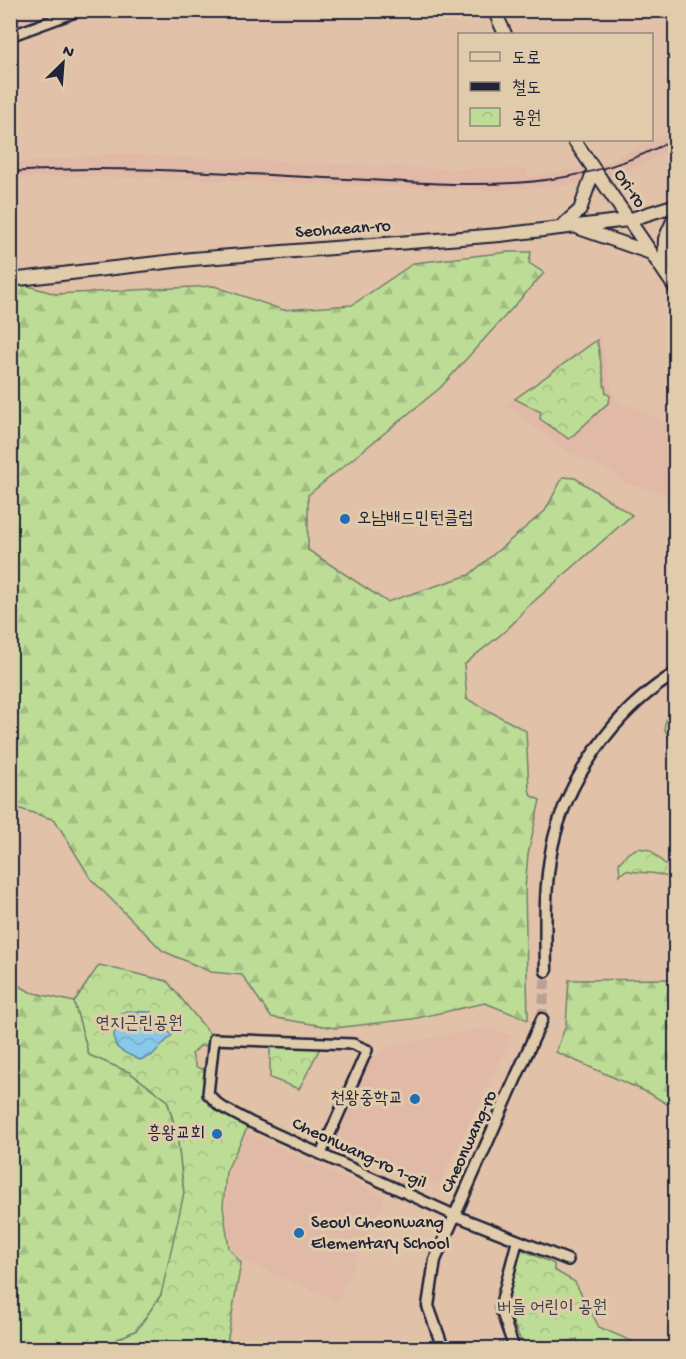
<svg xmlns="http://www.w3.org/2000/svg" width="686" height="1359" viewBox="0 0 686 1359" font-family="'Gochi Hand','Poor Story',sans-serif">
<defs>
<pattern id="forest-firs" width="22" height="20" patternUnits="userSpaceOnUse" patternTransform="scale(1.5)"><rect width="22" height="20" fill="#bddd96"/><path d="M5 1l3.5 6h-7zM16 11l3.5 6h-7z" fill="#a2bd82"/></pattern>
<pattern id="park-crowns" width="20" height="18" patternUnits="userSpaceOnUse" patternTransform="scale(1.5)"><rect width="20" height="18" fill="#bddd96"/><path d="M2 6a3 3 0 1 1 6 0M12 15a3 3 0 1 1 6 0" fill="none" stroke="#a2bd82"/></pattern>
<pattern id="water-waves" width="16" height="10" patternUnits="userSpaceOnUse" patternTransform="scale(1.5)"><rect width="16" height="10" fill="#88c8e9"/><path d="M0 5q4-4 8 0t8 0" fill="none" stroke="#75acc9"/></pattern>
</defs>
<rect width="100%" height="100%" fill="#e1c1a8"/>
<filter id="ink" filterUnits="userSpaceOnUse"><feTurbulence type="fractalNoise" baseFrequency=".0167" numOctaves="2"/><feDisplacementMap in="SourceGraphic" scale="12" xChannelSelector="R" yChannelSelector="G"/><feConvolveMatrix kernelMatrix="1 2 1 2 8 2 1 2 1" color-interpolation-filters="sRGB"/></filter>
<g filter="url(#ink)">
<!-- built -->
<path fill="#e1b9a7" d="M675,130v18l-62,30 -32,6 -87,7 -302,-12 -137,-3 -44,4v-16l102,-10 331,15h81l4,8 77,-14z
M600,335l15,65 60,26v71l-52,-15 -9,-9 -47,-22 -62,-46z
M486,1027l26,9 -74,149 -106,-45 36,-81 11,-3 9,-9z
M247,1133l138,64 -48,104 -92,-40 -13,-12 -6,-32 2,-44z"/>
<!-- forest -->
<path fill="url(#forest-firs)" stroke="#708068" stroke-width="1.5" d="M508,252h23l-2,11 15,10 -104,115 -132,107v55l79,52 82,-27 76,-64 18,-34 12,1 57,37 -109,96c-13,20 -41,37 -59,54l3,34 59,32 3,58 2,7 9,4 -12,54 -3,35 3,131 -43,-17 -73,16 -77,9 -64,-11 -29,-42 -31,-3 -48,-21 -72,-72 -36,-59 -44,-14 -1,-525 46,13 158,-8 69,24 69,-5 62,-42z
M675,979v130l-26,-16 -93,-41 10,-27 3,-45z
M10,980l20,12 44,10 15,53 40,17 38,28 10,33 7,60 -15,90 -32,47 -38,18h-88z"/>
<!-- park -->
<path fill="url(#park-crowns)" stroke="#708068" stroke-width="1.5" d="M597,340l9,53 4,3 -1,6 -40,37 -29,-20 1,-7 -26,-13z
M675,713h1l-1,29c-9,-7 -15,-15 -6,-26z
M638,848l12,2 19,18 1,10c-17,-8 -26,-3 -44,-8l-6,5 -1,-12 9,-10z
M99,965l68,16 47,58 -1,7h-13l-8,8 4,13 15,5 -3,22 42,28 -24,50 -3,35 6,41 12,15 -15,85h-127l38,-18 24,-35 23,-102 -7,-60 -10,-33 -38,-28 -40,-17 -15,-53z
M270,1042l51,4 -22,43 -29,-11z
M521,1249l33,15v6l21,12 24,45 48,21h-67l-3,-9 -27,9h-26l-17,-40 11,-58z"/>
<!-- water -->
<path fill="url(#water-waves)" stroke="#5f86a3" stroke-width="1.5" d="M126,1011l26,1 20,23 -21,21 -11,4c-7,-4 -18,-7 -23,-13 -7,-9 0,-31 9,-36z"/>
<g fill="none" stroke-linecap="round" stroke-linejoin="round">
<!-- tertiary-tunnel -->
<path stroke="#bba192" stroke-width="10" stroke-dasharray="10 5" stroke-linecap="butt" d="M542,1019l4,-48"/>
<defs>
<path id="minor" d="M10,36l71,-26
M321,1154l46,-104 -14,-6 -139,-5 -6,55 12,12 30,16 204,93 114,45
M514,1348l-14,-41 17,-65"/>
<path id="tertiary" d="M546,971c-2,-95 -2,-155 59,-234 20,-26 43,-47 71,-64
M443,1348l-15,-42 7,-46 107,-241"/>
<path id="secondary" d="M494,10l11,24
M574,140l102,149
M562,226l18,-16 14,-41
M579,228l72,25
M664,271l1,-32 11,-25
M10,280l182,-21 308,-24 128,-15 48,-15"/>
</defs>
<!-- minor casing -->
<use href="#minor" stroke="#22223b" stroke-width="14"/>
<!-- tertiary casing -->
<use href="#tertiary" stroke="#22223b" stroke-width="15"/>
<!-- secondary casing -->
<use href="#secondary" stroke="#22223b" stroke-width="16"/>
<!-- minor -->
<use href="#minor" stroke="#e0ccaa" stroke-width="9"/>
<!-- tertiary -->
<use href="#tertiary" stroke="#e0ccaa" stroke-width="10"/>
<!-- secondary -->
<use href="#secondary" stroke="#e0ccaa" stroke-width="12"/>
<!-- rail -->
<path stroke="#22223b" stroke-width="2" d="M10,172c112,-8 225,2 337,7 115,5 223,19 329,-41"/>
</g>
</g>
<!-- markers -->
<g fill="#1f6fb2" stroke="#e0ccaa" stroke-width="2">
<circle cx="345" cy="519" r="6"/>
<circle cx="415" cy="1099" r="6"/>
<circle cx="217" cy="1134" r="6"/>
<circle cx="299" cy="1233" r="6"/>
</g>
<g text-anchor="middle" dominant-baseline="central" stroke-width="6" stroke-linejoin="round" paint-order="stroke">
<!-- street labels -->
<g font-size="18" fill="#22223b" stroke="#e0ccaa">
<text transform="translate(629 189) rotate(56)">Ori-ro</text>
<text transform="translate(343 230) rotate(-4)">Seohaean-ro</text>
<text transform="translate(470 1142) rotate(-65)">Cheonwang-ro</text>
<text transform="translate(359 1154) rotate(25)">Cheonwang-ro 1-gil</text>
</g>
<!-- poi labels -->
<g font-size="18" fill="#22223b" stroke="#e0ccaa" text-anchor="start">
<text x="357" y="519">오남배드민턴클럽</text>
<text x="403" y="1099" text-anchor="end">천왕중학교</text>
<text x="205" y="1134" text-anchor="end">흥왕교회</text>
<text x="311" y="1223">Seoul Cheonwang<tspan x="311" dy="21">Elementary School</tspan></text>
</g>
<!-- park labels -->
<g font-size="18" fill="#393e49" stroke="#e0ccaa">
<text x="139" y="1024">연지근린공원</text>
<text x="552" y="1308">버들 어린이 공원</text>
</g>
</g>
<!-- margin -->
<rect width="686" height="1359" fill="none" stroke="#e0ccaa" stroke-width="36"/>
<rect x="18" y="18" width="650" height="1323" fill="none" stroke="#22223b" stroke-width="2" filter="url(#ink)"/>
<!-- legend -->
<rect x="458" y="33" width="195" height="108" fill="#e0ccaa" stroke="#94887e" stroke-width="1.5"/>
<rect x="470" y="52" width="30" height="9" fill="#e0ccaa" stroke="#94887e" stroke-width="1.5"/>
<text x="512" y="63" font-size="18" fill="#22223b">도로</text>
<rect x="470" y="82" width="30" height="9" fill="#22223b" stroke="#94887e" stroke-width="1.5"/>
<text x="512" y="93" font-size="18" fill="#22223b">철도</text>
<rect x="470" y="108" width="30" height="18" fill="url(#park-crowns)" stroke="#94887e" stroke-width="1.5"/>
<text x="512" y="123" font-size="18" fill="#22223b">공원</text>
<!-- north arrow -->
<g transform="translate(63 63) rotate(25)" stroke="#e0ccaa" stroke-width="4.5" paint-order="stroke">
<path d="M0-4.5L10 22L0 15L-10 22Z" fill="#22223b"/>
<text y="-9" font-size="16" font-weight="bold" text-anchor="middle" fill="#22223b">N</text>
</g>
</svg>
